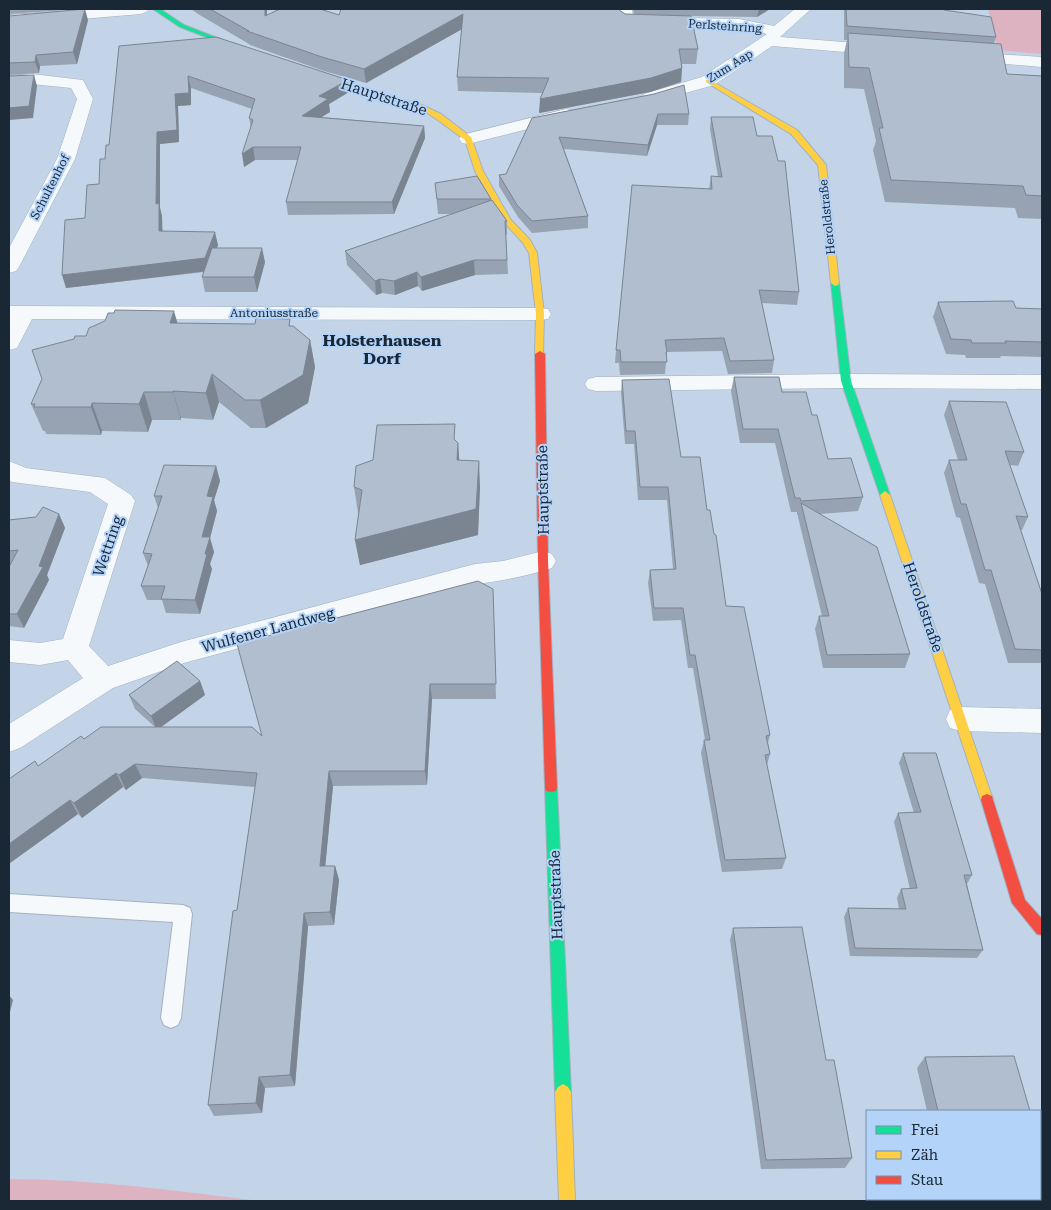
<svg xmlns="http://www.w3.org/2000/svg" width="1051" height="1210" viewBox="0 0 1051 1210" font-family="'Roboto Serif',serif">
<rect width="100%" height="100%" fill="#c3d4e9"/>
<!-- green -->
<path fill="#ddb3c2" d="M988,9h54v45l-44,-4z
M9,1179c84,0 167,12 251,22h-251z"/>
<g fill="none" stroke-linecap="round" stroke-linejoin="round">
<defs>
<path id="lane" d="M9,894l174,11 7,3 2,6 -11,104 -3,7 -7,3 -7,-3 -3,-7 12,-96 -164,-10z"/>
<path id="street" d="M103,9h46l-3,3 -5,2 -132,11v-10z
M618,9h14l1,8 106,2 35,7 21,-17h16l-31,28 102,8 6,2 2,3 -2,3 -6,2 -110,-9 -58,39 -64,18 -6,-1 -2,-4 2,-4 58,-17 65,-43 -28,-5 -114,-3 -5,-2 -3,-3z
M967,52l75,5v10l-81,-7 -2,-3 2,-3z
M32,74l51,6 10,19 -18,60 -56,108 -3,4 -7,2v-25l48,-89 20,-60 -6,-11 -39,-4 -23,2v-10z
M566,109l6,1 3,4 -3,4 -104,26 -6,-1 -3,-4 3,-4z
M9,306l531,2 8,1 3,5 -3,5 -8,1 -508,-1 -15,29 -8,2z
M846,374l196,1v14l-196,-1 -250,3 -8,-2 -3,-5 3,-5 8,-2z
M9,461l17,7 79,10 26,17 4,6 -46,145 19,20 73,-24 294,-78 28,-3 40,-10 9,3 4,7 -4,7c-25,8 -50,13 -77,16l-291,79 -71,25 -93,60 -11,4v-28l74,-46 -15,-18 -28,5 -31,-3v-22l31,3 23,-4 45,-135 -18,-12 -78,-10 -3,-2z
M961,707l81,2v24l-81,-2 -11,-3 -4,-9 4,-9z"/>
<path id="fast" d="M153,9h7l24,16 64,25 -5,1 -63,-24z
M835,280l4,3 12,98 39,114 -5,4 -5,-4 -39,-114 -10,-98z
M551,782l5,1 1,4 14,305 -3,5 -5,3 -5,-3 -3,-5 -10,-305 1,-4z"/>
<path id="slow" d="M311,74l111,31 19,9 30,23 12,34 18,32 10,17 19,20 7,13 7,61 -1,42h-6l-2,-2 1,-40 -7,-61 -6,-10 -18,-20 -12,-20 -18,-32 -10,-31 -30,-22 -17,-11 -107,-31z
M706,80h4l87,50 29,35 13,118 -1,2 -3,1 -4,-3 -13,-118 -27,-31 -85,-52z
M885,491l5,4 103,305 -1,4 -5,2 -5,-2 -1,-4 -101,-305z
M563,1084l5,3 3,5 4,109h-16l-4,-109 3,-5z"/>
<path id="jam" d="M540,351l5,3 3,207 9,226 -1,4 -5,1 -5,-1 -1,-4 -7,-226 -3,-207z
M987,794l5,2 1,4 32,100 17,19v16l-5,-1 -25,-31 -31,-103 1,-4z"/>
</defs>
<!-- lane casing -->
<use href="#lane" stroke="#a3b1c1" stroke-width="2"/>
<!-- street casing -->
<use href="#street" stroke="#a3b1c1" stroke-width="1"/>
<!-- fast casing -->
<use href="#fast" stroke="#a3b1c1" stroke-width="2"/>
<!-- slow casing -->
<use href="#slow" stroke="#a3b1c1" stroke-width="2"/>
<!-- jam casing -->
<use href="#jam" stroke="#a3b1c1" stroke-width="2"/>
<!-- lane -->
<use href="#lane" fill="#f6f9fc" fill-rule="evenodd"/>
<!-- street -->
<use href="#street" fill="#f6f9fc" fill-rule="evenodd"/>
<!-- fast -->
<use href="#fast" fill="#16e098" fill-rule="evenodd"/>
<!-- slow -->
<use href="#slow" fill="#ffcf43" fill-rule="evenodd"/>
<!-- jam -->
<use href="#jam" fill="#f24e42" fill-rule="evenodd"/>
</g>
<!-- wall -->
<path fill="#97a3b2" d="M9,9h70l-70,5z
M191,9h76v6h72l295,-1 -1,-5h137l-13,8 -66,-1 7,33 -2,15h-15l1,4 -1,14 -31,10 -111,21 3,-20 -84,-2 -1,-14 5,-48 -96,54 -42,-12 -74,-26 -1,-1 -51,-30z
M844,9h100v1l52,27 -2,7 13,30 35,2v143l-24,-1 -3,-10 -130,-6 -12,-52 3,-9 -12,-52 -20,-1v-35l3,-13h-3z
M9,16l79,4 -11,44 -37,2 -1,7 -30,2z
M119,46l230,46 -20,12 1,8 -9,5 103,9 1,12 -31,76 -106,1 -2,-13 12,-42h-43l-11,7 7,-39 -2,-10 3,-9 -61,-21v17l-13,1 1,36 -19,2v64l2,8v15l56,14 -1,3 48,14 -8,30h-52l-3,-15 2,-5 -138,16 19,-70 14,-34 6,-25 4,-14z
M654,94l35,20 -1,11h-31l-10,31 -83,-7 24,67v12l-56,5 -14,-16 -19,-31v-11l7,-1 26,-56z
M711,117l46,19 42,156 -2,13 -35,-2 12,57 -2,13 -44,1 -6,-23 -55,1 -2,22 -45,1 -1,-12h-4l1,-13 93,-161 2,-13 7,1 -8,-48z
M435,183l56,16v2l16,20v14h-1l2,39 -33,1 -53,16 -4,-5 -23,9 -13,-2 -6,2 -29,-30 -2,-14 108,-37h-15z
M938,302l78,6 26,1v48l-41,-1 -1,2h-34l-1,-3 -19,-1 -13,-37z
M178,324l114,2 18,14 5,27 -7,36 -42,25h-15l-32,-26 -6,18 -32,-2v2h-29l-4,12 -46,-1 -1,4 -55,-1 -1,-3h-2l-12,-27z
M734,377l48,15 30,23 16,44 35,38 -5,14 -38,3 90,140 -5,14h-82l-8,-39 4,-13h3l-24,-99v-2h-1v-3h-6l-16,-69h-35l-9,-52z
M622,380l59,77 26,53 19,96 44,129 -2,8 2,11 -3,11 19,93 -4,11 -60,3 -21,-119 3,-13h1l-12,-72h-5l-7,-48 -28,1 -5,-38 2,-13 23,-1 -6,-69h-29l-4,-56h-9l-4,-51z
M949,401l75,51 -6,14 -8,-1 18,52 -6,13h-2l22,64v69h-34l-23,-79 -6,-1 -19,-65 -4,-1 -12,-44 5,-13h9l-14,-45z
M456,441l2,2 1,17 21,27 -2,48 -118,30 -5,-25 4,-27h-1l-4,-26z
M216,466l4,15 -6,19 3,11 -7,27 4,14 -4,12 2,5 -12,45 -34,-1 -4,-13h-15l-6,-14 7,-20 -5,-13 15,-45 -4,-12z
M59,514l6,14 -18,47 2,5 -25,48 -15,-2v-106z
M493,589l3,110h-64l-5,86 -94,1 -8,80h10l4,14 -5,45 -26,1 -13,160 -30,2 -3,25 -48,3 -6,-11 29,-195 18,-123 -113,-9 -16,12 -3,-3 -41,31 -4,-4 -68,49 -1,-2v-82l29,-13 46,-27 71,-12 -20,-18 -6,-14 71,-14 5,14 -44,32 101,9z
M903,753l69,122 -5,9 16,66 -6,8 -127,-2 -6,-39 4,-9 51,1 -2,-11 4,-9h9l-16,-67 4,-9h16l-15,-50z
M733,928l93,132 26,98 -7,10 -84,1 -31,-229z
M925,1057l105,54h-103l-10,-43z"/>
<!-- shaded-wall -->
<path fill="#7b8591" d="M85,9l3,11 -11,44 -4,-12z
M265,9h2v21l-2,-14z
M759,9h11l-13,8z
M463,14l1,14 -98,55 -2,-14z
M36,55l4,11 -1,7 -4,-11z
M682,68l-1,14 -31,10 -111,21 1,-14z
M34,75l3,11 -4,32 -24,2v-12z
M188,76l3,12v17l-13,1 1,36 -19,2v64l2,8 1,28 -4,-13 -3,-27 1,-72 18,-38z
M348,80l1,12 -20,12 1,8 -26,16 -2,-12 17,-20z
M658,114l-1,11 -10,31 1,-11z
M424,126l1,12 -31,76 -2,-12z
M253,147l2,13 -11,7 -2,-13z
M215,232l3,13 -10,26 -142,17 -4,-13z
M262,248l3,14 -8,30 -3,-15z
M474,260l1,15 -53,16 -1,-14z
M417,272l1,14 -23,9 -1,-14z
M380,279l2,14 -6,2 -1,-14z
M174,311l8,28 -12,-16z
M310,340l5,27 -7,36 -42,25 -6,-28z
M212,374l7,28 -6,18 -7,-27z
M173,391l8,27v2l-8,-28z
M144,392l8,28 -4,12 -9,-28z
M92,403l10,28 -1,4 -10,-28z
M458,443l2,26 -3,-9z
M479,461l1,26 -2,48 -118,30 -5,-25z
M216,466l4,15 -6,19 3,11 -7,27 4,14 -4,12 2,5 -12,45 -5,-14 7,-63 5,-41z
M59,514l6,14 -18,47 2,5 -25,48 -7,-14 22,-48z
M200,681l5,14 -48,35 -6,-14z
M430,684l2,15 -5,86 -2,-14z
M135,764l7,14 -16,12 -7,-15z
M329,771l4,15 -9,94 -4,-14z
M116,773l7,14 -41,31 -8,-15z
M70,800l8,14 -68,49 -1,-2v-17z
M335,866l4,14 -5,45 -4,-13z
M304,913l4,13 -13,160 -5,-11z
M9,995l4,5 -4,16z
M259,1077l6,11 -3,25 -6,-10z"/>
<!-- building -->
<path fill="#b0becf" stroke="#7b8591" d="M85,9l-12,43 -37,3 -1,7 -26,1v-47z
M210,9h55v7l15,-7h40l19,6 2,-6h277l7,5 66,2 7,33h-19l3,19 -31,10 -111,21 9,-21 -92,-1 6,-63 -99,55 -42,-12 -75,-26h2z
M846,9h98v1l47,7 5,20 -149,-11z
M848,33l153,11 6,30 35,2v120l-16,-1 -3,-9 -132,-6 -12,-52h4l-14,-60 -20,-1z
M216,37l132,43 -29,16 9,3 -26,17 122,10 -32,76h-106l15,-55h-48l-11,7 11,-34 -4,-2 6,-19 -67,-23 1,17 -14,1 2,36 -20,2 -1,72 3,-1v28l56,1 -10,26 -143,17 3,-55 20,-2 2,-33 12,-1 1,-25h5l1,-14h3l10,-99z
M34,75l-5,31 -20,2v-32z
M684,85l5,29h-31l-10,31 -89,-8 29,79 -56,5 -15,-16 -18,-30 7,-1 26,-56 122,-24z
M711,117h42l4,19h15l6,25h7l14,131 -40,-2 15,70 -44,1 -6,-23 -59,2 2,12h-1l1,10h-46l-1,-12h-4l16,-165 80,4 -1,-13 11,1z
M477,176l14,23h-54l-2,-16z
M492,200l15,21h-2l2,39h-33l-53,17 -4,-5 -23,9 -14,-2 -5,2 -30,-30z
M212,248h50l-8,29h-52z
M1013,301l3,7 26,1v33l-37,-1 1,2h-34l-1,-3 -20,-1 -13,-37z
M115,310l59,1 -4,12 85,1 1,-6 34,1 -1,7h4l17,14 -7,35 -43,25h-15l-33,-26 -6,19 -33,-2v1h-29l-5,12 -47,-1 -1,4h-57l1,-3h-4l11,-25 -10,-29 42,-11 1,-3h11l3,-8 16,-7 3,-8h6z
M734,377h45l3,15h24l6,23h5l11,44 23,-1 12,39 -62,4 -1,-3h-5l-17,-69h-35z
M669,379l12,78h19l7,53h3l4,24 2,1 10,71 18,1 26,128 -4,1 4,18 -5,1 21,103 -61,2 -21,-120h6l-15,-85h-5l-7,-47h-29l-4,-38 26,-1 -8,-82h-28l-5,-56h-9l-4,-51z
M949,401l57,1 18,50 -19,-1 23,66 -12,-1 26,78v56l-27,-1 -24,-79h-6l-19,-66h-5l-12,-44h18z
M455,424l-1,15 4,4 -1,17 22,1 -3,48 -121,31 7,-50 -8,-3 2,-21 17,-6 4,-35z
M164,465l52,1 -9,30 6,1 -11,40h8l-5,17h2l-12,46 -34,-1 4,-13h-24l11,-32 -9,-1 19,-57h-8z
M801,503l76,44 33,107 -83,1 -8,-39h10z
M43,507l16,7 -20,52 4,1 -26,47h-8v-47l9,-17 -9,1v-31l27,-3z
M478,581l15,8 3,95h-66l-5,87h-96l-9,95h15l-5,46 -26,1 -14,162 -31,2 -3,26 -48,2 25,-194 4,-1 20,-137 -122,-9 -16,11 -3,-2 -42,30 -4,-3 -61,44v-65l26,-18 3,5 43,-30 3,3 17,-12h151l10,9 -25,-92z
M177,661l23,20 -49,35 -22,-21z
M903,753h33l36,122h-8l19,75 -128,-2 -7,-40 58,1 -5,-20 16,-1 -19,-75 23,-1z
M802,927l24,133h8l18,98 -86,2 -33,-232z
M1014,1056l16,55h-92l-13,-54z"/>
<g text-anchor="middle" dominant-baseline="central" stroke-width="4" stroke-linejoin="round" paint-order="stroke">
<!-- far-street labels -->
<g font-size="12" fill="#1a2735" stroke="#b3d3f9">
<text transform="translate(725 26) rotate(4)">Perlsteinring</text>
<text transform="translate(730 66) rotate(-32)">Zum Aap</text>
<text transform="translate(50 187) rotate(-63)">Schultenhof</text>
<text transform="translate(827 217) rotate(-96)">Heroldstraße</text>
<text x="274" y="313">Antoniusstraße</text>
</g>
<!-- street labels -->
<g font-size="15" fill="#1a2735" stroke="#b3d3f9">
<text transform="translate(384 97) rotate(18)">Hauptstraße</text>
<text transform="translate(543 490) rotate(-91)">Hauptstraße</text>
<text transform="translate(108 546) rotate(-71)">Wettring</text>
<text transform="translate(923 607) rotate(71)">Heroldstraße</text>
<text transform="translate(268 630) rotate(-15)">Wulfener Landweg</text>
<text transform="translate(556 895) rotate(-92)">Hauptstraße</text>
</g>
<!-- neighbourhood labels -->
<g font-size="16" font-weight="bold" fill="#1a2735" stroke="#b3d3f9">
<text x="382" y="340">Holsterhausen<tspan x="382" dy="18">Dorf</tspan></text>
</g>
</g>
<!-- border -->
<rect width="1051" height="1210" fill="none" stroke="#1a2735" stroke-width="20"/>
<!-- legend -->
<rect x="866" y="1110" width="175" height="90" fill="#b3d3f9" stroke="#768eab"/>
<rect x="876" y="1126" width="25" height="8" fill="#16e098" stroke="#768eab"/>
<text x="911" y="1135" font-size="15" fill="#1a2735">Frei</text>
<rect x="876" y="1151" width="25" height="8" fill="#ffcf43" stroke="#768eab"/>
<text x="911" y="1160" font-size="15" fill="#1a2735">Zäh</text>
<rect x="876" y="1176" width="25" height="8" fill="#f24e42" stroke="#768eab"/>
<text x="911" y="1185" font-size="15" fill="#1a2735">Stau</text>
</svg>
